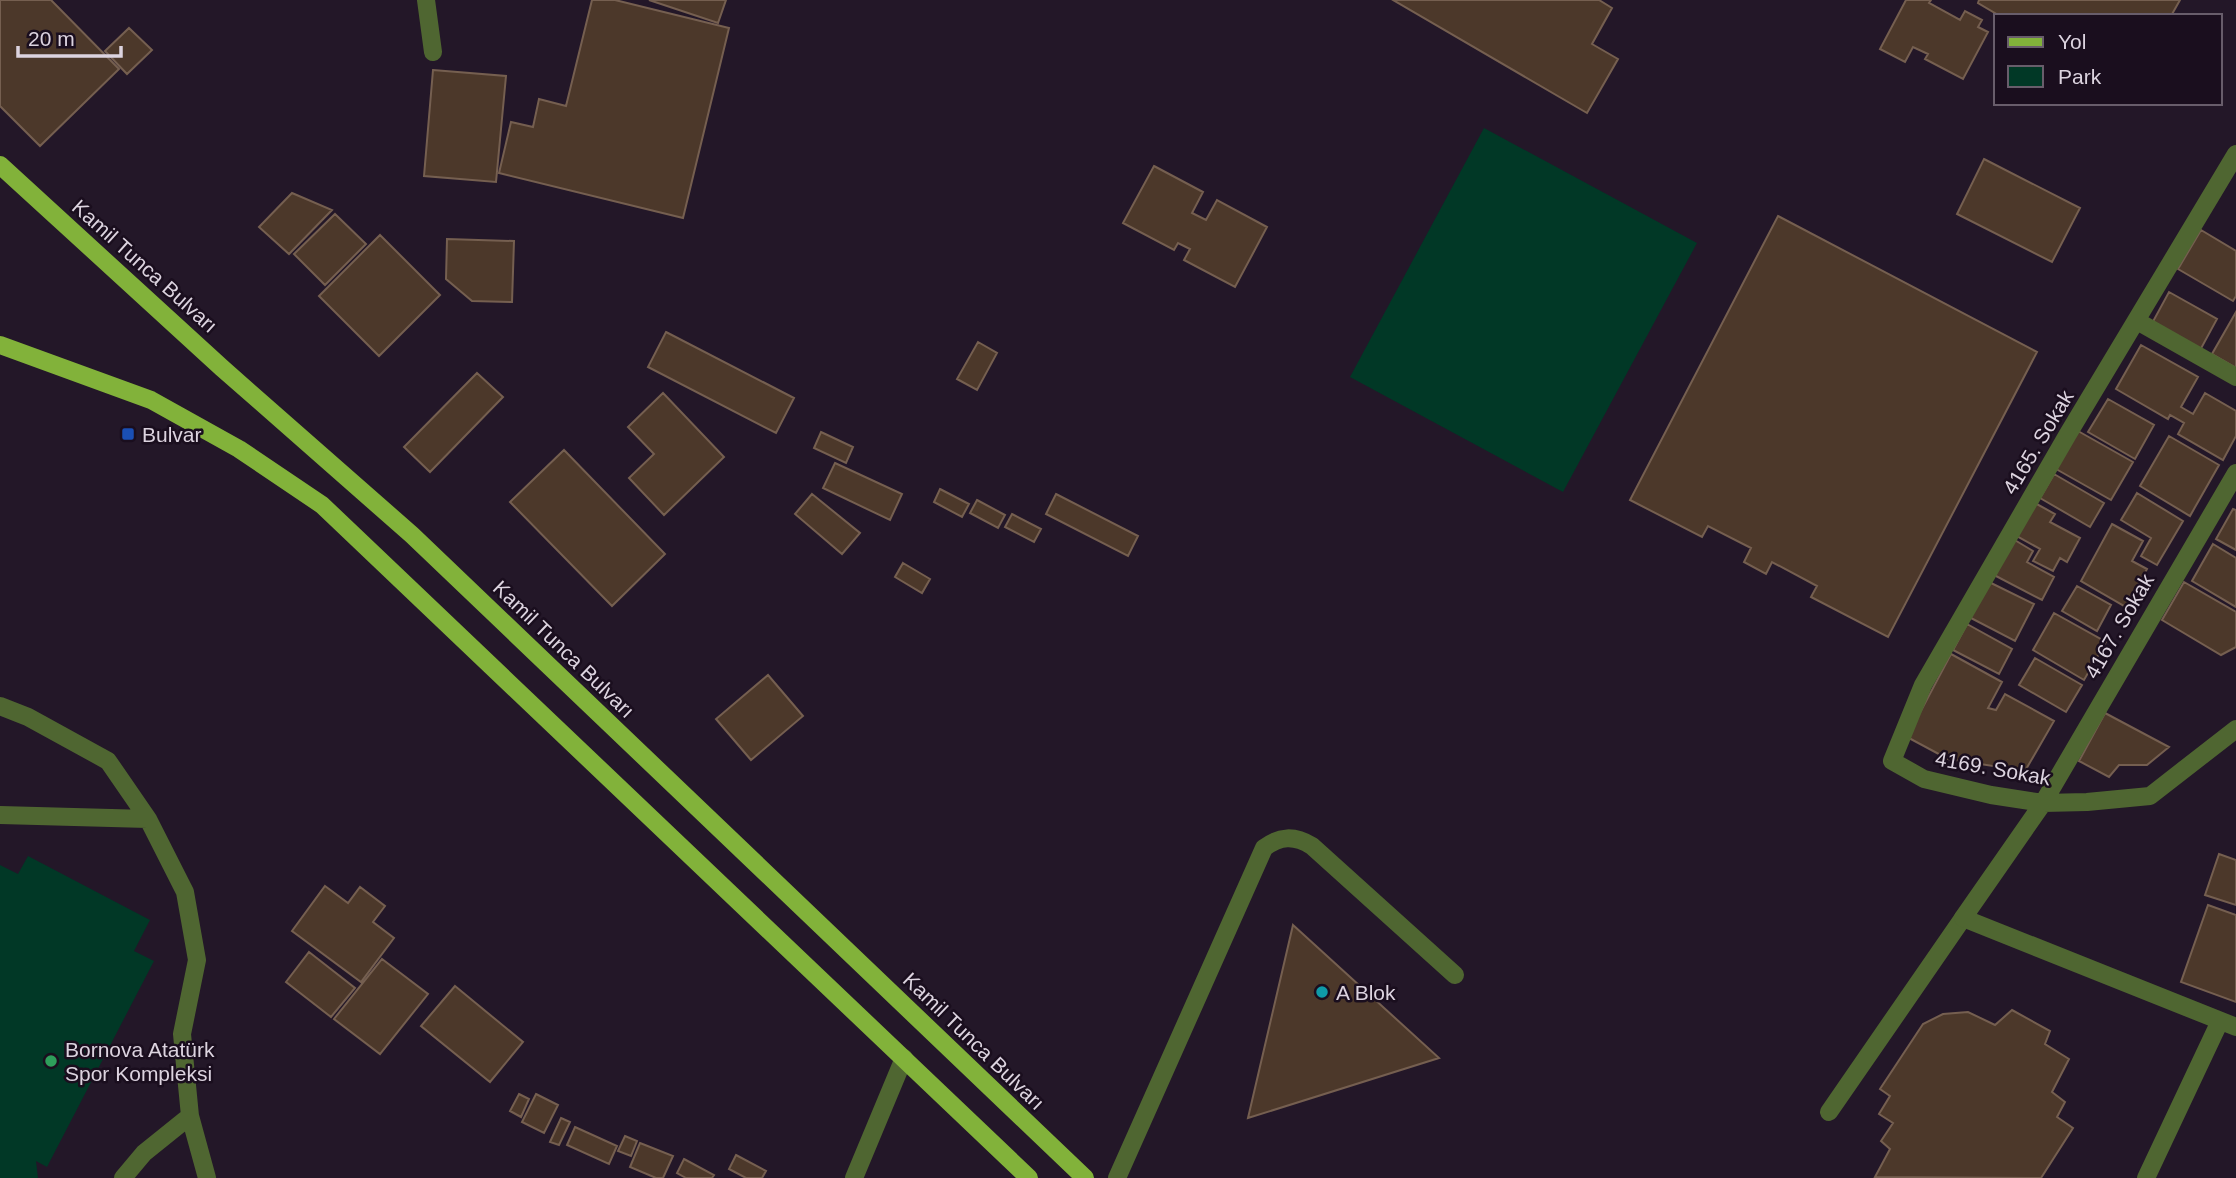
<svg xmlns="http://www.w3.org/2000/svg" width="2236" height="1178" viewBox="0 0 2236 1178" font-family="Arial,sans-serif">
<rect width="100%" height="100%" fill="#231728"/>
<!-- green -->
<path fill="#013826" d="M1484,128l213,115 -134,249 -213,-115z
M28,856l122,64 -16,31 20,10 -107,206 -11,-6 2,17h-38v-313l18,9z"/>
<!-- building -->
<path fill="#4c382a" stroke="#755f50" stroke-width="2" d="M0,0h51l68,69 -79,77 -40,-40z
M592,0h23l114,28 -46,190 -184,-45 12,-51 22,5 6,-28 27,7z
M649,0h77l-8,23z
M1393,0h206l13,8 -20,36 26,15 -31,54z
M1906,0h25l-2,3 31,17 5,-9 17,9 -4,7 10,5 -25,47 -38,-20 3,-5 -15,-7 -8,15 -25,-13z
M1979,0h201l-9,16h-171l-22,-13z
M129,28l23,22 -25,24 -22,-23z
M433,70l73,6 -10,106 -72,-6z
M1984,159l96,49 -28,54 -95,-48z
M1154,166l49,26 -11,21 14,7 11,-20 50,27 -32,60 -51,-27 6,-11 -12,-6 -4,7 -51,-27z
M292,193l40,17 -43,44 -30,-27z
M335,214l31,30 -41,41 -31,-31z
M1778,216l259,136 -149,285 -77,-40 6,-11 -45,-24 -6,12 -22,-12 7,-14 -43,-22 -6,11 -72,-37z
M2201,230l35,21v45l-3,5 -55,-32z
M380,235l60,60 -61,61 -60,-60z
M447,239l67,2 -2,61 -40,-1 -26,-22z
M2169,292l48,27 -19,35 -48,-27z
M2236,312v56l-24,-14z
M666,332l128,66 -18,35 -128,-66z
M978,342l19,11 -20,37 -20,-11z
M2141,345l57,32 -17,30 12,7 12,-21 31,18v25l-13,24 -45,-26 6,-11 -14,-8 -2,4 -52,-30z
M477,373l26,24 -73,75 -26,-25z
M663,393l61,64 -60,58 -35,-37 25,-24 -26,-27z
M2108,399l46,26 -19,34 -47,-27z
M2078,431l55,31 -22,38 -55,-31z
M821,432l32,15 -7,16 -32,-15z
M2169,436l50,29 -29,51 -50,-30z
M564,450l101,104 -53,52 -102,-104z
M835,463l67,31 -12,26 -67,-32z
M2054,474l50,29 -14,24 -50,-29z
M940,489l29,15 -7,13 -28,-15z
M2137,493l46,28 -26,44 -16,-9 10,-18 -30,-18z
M812,494l48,39 -18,21 -47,-40z
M1056,494l82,42 -10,20 -82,-42z
M977,500l28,15 -7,13 -28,-15z
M2033,502l22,12 -5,8 30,16 -13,24 -7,-4 -7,13 -20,-10 7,-12 -25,-14z
M2233,509l3,1v40l-20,-11z
M1012,514l29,15 -7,13 -29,-15z
M2112,524l31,17 -11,20 15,8 -21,38 -45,-26z
M2013,539l20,12 -6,11 27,15 -12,23 -48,-25z
M2213,544l23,14v49l-44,-26z
M903,563l27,16 -8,14 -27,-16z
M1987,581l47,23 -19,37 -46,-24z
M2184,582l52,30v35l-15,8 -59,-35z
M2077,586l34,19 -14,26 -35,-20z
M2054,613l52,29 -22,38 -51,-30z
M1967,624l45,25 -13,25 -46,-24z
M1951,654l51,28 -14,26 8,2 9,-16 49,27 -29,50 -77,-12 -41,-22z
M2035,658l47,27 -16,27 -47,-27z
M768,675l35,41 -52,44 -35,-41z
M2105,713l64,34 -22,18h-28l-10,12 -30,-16z
M2219,854l17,6v45l-31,-10z
M325,886l23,17 12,-16 25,19 -12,16 21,16 -33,44 -69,-51z
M2208,905l28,10v87l-55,-20z
M1293,925l146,133 -191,60z
M309,952l46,36 -24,29 -45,-35z
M382,959l46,35 -48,60 -46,-35z
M455,986l68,56 -33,40 -69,-56z
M2012,1010l38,21 -5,13 24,15 -17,33 13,10 -8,15 16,11 -32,50 -166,-1 15,-28 -9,-8 12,-18 -14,-9 11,-18 -10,-7 43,-65 20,-10 25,-2 27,13z
M519,1094l10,5 -8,18 -11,-6z
M536,1094l22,11 -14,28 -22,-11z
M561,1118l9,4 -11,23 -9,-3z
M575,1127l42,19 -8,18 -42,-19z
M625,1136l12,5 -6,15 -13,-5z
M640,1143l33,13 -10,22h-7l-26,-11z
M736,1155l30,16 -4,7h-16l-17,-9z
M684,1159l30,16 -2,3h-26l-9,-5z"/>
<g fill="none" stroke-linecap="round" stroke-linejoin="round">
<!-- lane -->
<path stroke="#4f6631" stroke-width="18" d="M1829,1112l134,-194
M1117,1178l147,-330c16,-12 30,-13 48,-2l143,129"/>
<!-- street -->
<path stroke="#4f6631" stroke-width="18" d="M426,0l7,52
M2236,154l-168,280 -145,251 -31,76 32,18 67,16 52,8 44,-1 63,-6 86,-67
M2137,321l99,56
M2236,473l-193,330 -80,115 273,109
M0,706l28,11 80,44 40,58 37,73 12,68 -15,74 8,82 17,62
M0,815l148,4
M123,1178l21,-25 46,-37
M854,1178l50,-120
M2146,1178l74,-157"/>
<!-- primary -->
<path stroke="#82b23a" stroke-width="18" d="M0,165l222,203 190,167 673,643
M0,345l151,55 88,49 83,56 707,673"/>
</g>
<!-- markers -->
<rect fill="#1a4fb4" stroke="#1a0e1e" stroke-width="2.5" x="121" y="427" width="14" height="14" rx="3.5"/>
<circle fill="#0f9aa8" stroke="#1a0e1e" stroke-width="2.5" cx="1322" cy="992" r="7"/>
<circle fill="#2e9e5b" stroke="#1a0e1e" stroke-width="2.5" cx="51" cy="1061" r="7"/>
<g text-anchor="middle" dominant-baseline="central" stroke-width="5" stroke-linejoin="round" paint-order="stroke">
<!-- street labels -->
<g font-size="21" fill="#dcd3df" stroke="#1a0e1e">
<text transform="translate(145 266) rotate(42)">Kamil Tunca Bulvarı</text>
<text transform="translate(2038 442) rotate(-59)">4165. Sokak</text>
<text transform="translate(2119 626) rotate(-60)">4167. Sokak</text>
<text transform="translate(564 649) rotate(44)">Kamil Tunca Bulvarı</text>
<text transform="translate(1993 768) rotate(10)">4169. Sokak</text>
<text transform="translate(974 1041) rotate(44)">Kamil Tunca Bulvarı</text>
</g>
<!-- poi labels -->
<g font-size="21" fill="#dcd3df" stroke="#1a0e1e" text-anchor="start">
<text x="142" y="434">Bulvar</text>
<text x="1336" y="992">A Blok</text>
<text x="65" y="1049">Bornova Atatürk<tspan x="65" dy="24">Spor Kompleksi</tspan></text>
</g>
</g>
<!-- legend -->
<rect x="1994" y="14" width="228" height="91" fill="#1a0e1e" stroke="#685d6b" stroke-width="2"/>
<rect x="2008" y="37" width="35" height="10" fill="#82b23a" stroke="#685d6b" stroke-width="2"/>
<text x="2058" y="49" font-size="21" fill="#dcd3df">Yol</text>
<rect x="2008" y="66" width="35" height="21" fill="#013826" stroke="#685d6b" stroke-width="2"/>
<text x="2058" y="84" font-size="21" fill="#dcd3df">Park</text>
<!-- scale -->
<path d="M18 46v10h103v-10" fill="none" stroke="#dcd3df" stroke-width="3.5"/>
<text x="28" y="46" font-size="21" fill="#dcd3df" stroke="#1a0e1e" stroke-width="5" paint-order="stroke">20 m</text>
</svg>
